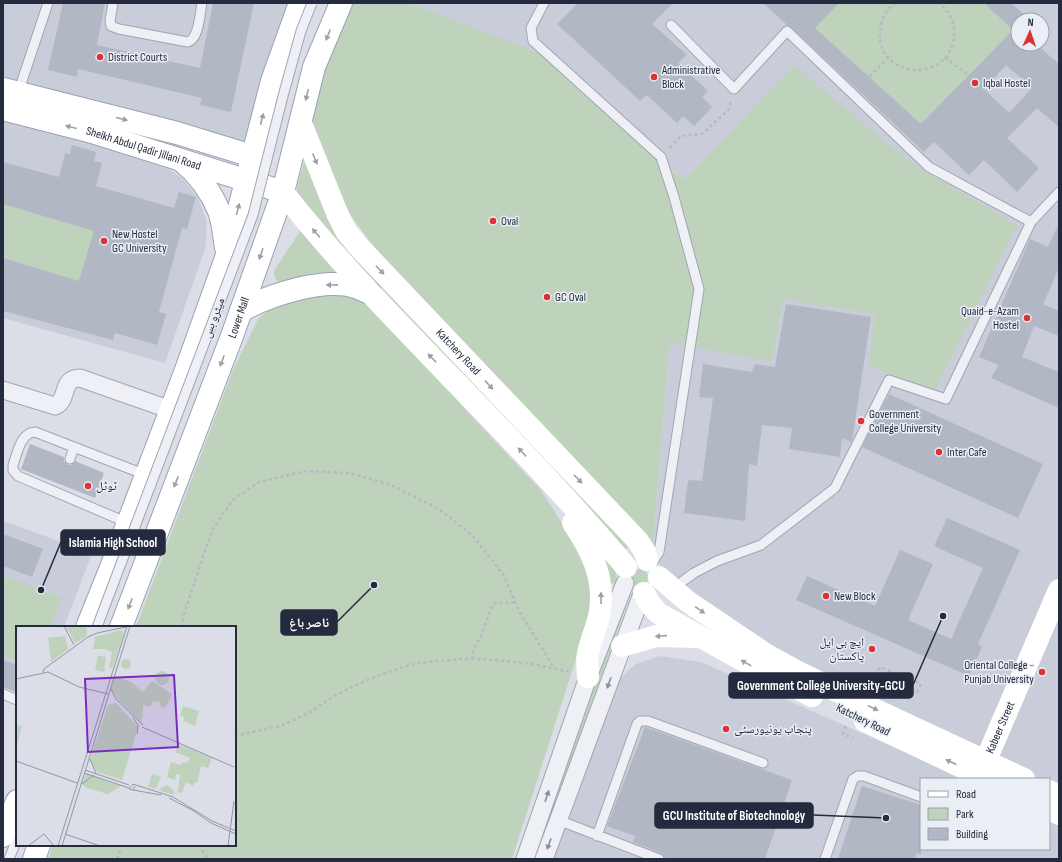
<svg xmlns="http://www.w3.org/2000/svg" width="1062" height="862" viewBox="0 0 1062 862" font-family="'Sofia Sans Condensed','Noto Naskh Arabic',sans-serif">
<rect width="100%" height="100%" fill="#dbdee7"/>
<!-- built -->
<path fill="#c9cdd9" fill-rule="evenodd" d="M3,3h297l-48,145 -249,-68z
M409,3h650v789l-10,-5v-8h-17l-255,-123 -108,-75 -17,-30 32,-370 -120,-110zM1018,20h24v24h-24z
M3,115l166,54 14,10 8,10 7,9 8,21 1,14 -2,16 -40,114 -162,-45z
M3,521l89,32 -28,74h-47v66l-14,-5z
M660,656l41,6 265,117h-45v70h128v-33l10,4v39h-507l67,-180 17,-15z"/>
<!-- green -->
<path fill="#bfd2bb" d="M348,3h61l138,53 137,125 110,-116 118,99 105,61 -82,165 -67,-24 7,-52 -92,-15 -11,63 -102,-20 -18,209 -274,-299 -33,-44 -36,-81 12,-56z
M839,3h145l29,27 -92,94 -106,-96z
M306,155l42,94 12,15 267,274 2,8 -3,3 -3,1 -281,-296 -46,-62z
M3,204l91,27 -7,22 2,2 -3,10 -3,1 -4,15 -75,-23 1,-4 -2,-1z
M303,227l52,55c-12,-4 -24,-9 -36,-9 -13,0 -32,12 -43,7l-2,-6 1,-5z
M307,294h50l183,195 55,85 1,22 -84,263h-464l5,-14h182v-218h-99l97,-257 25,-51 20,-16z
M577,521c8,10 41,46 40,57 -1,4 -4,5 -7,7z
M630 578a9 9 0 1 1 18 0a9 9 0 1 1-18 0Z
M3,576l58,22 -10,29h-34v34l-14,-5z
M626,599l1,2 -1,5 -89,253h-7l89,-255z"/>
<!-- building -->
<path fill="#b2b7c4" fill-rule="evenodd" d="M63,3h42l-8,42 103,23 13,-65h41l-23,109 -31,-7 2,-7 -124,-29 -1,8 -29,-7z
M578,3h95l-21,21 35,31 -9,8 30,28 -6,6 10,10 -18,19 -11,-10 -6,7 -30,-28 -7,6 -83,-77z
M763,3h76l-24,25 106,96 92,-94 -29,-27h27l19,17h-12v24h18l23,20v63l-22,-19 -30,30 32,30 -22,24 -33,-32 -15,15 -35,-33 -10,10 -133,-125 -4,-2zM1006,65l26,23 -23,25 -25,-24z
M72,145l24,7 -2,9 8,2 -6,23 78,22 5,-16 17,5 -9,32 -5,-1 -23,84 7,2 -9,31 -42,-12 -2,7 -110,-29v-53l76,23 15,-50 -91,-27v-42l56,15 6,-24 5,1z
M1059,223v45l-16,36 16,7v25l-25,-10 -12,31 37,15v36l-68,-30 8,-13 -20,-8 51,-118 18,8z
M786,304l85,13 -19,124 -1,1 -9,-4 -2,19 -51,-8 3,-21 -30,-3 -5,41 -8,-2 -4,57 -61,-8 4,-33 14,1 11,-83 -14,-1 4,-33 49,8 3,-8 20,3z
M889,394l154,70 -25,54 -156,-71z
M30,444l34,13v4l4,4h4l3,-4 29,12 -9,25 -74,-29z
M947,518l73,32 -42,94 4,3 -13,29 -173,-76 11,-24 68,30 25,-56 33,14 -25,56 43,19 32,-71 -49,-22z
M3,534l40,15 -11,28 -29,-11z
M3,660l14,5v27l-14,-5z
M645,727l147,53 -27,79h-100l-1,-3 -3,-3 -28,-11 2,-6 -28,-10z
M862,786l59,19v50l-5,-2 -1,6h-77z"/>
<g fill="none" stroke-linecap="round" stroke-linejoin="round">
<defs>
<path id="lane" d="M113,3l-3,18 1,5 8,3 69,13c11,-3 12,-29 14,-39
M544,3l-13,25 2,13 128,116 13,40 25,92 -40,263 -7,11
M671,25l63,64 53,-58 142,136 102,55
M18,93l30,-90
M70,459l4,-12
M128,523l-110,-47 -5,-6v-5c4,-11 8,-33 22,-33l111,43
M672,589l22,-16 23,-12 44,-16 74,-57 54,-108 57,19 85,-177 28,-30
M3,694l14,6
M558,820l101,39
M597,836l40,-112 3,-3h8l115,42
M9,859l8,-20
M825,859l28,-80 5,-3h6l57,21"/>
<path id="street" d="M3,390l52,16c14,-5 5,-28 25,-28l91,32
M525,859l63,-182 37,-94
M544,859l98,-265"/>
<g id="primary">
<path d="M3,89l174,44 75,23"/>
<path id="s3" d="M3,109l86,22 194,61"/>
<path d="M182,161c16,13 29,31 37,50 4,11 5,24 7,37"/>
<path d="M241,311c28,-16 82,-34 115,-24 4,2 9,4 14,6"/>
<path d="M87,627l25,-62 74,-195 41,-115 45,-174 28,-78"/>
<path id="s4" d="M121,627l111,-291 51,-144 31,-125 27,-64"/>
<path d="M3,836l14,-35"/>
<path d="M34,859l5,-14"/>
</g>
</defs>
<!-- lane casing -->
<use href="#lane" stroke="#a0a5b1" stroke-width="11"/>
<!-- street casing -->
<use href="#street" stroke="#a0a5b1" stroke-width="19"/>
<!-- primary casing -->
<use href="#primary" stroke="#99a1b4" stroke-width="24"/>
<!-- path -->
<path stroke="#b5b9c2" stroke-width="2.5" stroke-dasharray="3 3" stroke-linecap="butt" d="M896,3c-11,6 -16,19 -16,32 -1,46 78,49 74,-7 -1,-9 -7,-20 -16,-25
M945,58l24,17
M861,85l28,-28
M670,148l11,-12 21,-2 26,-24 3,-9
M182,627l1,-10 29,-87 21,-30 26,-18 47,-11 43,2 40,11 50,25 33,26 31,39 16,37 35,57
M472,659l1,-9 8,-14 12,-32c8,-2 14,-1 21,-2
M872,687l8,-20 41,17 -4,8 -15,-7
M846,726l-3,8 10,4
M235,736l45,-10 29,-13 25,-17 24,-12 27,-11 32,-10 43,-4h25l47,5 38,8
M199,845l9,14
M117,859l5,-14"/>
<!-- lane -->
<use href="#lane" stroke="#eef0f5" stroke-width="9"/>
<!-- street -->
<use href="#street" stroke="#eef0f5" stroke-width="17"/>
<!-- secondary -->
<g stroke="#fff" stroke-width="22">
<path id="s1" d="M301,123l36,90 9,18 13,16 279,294 7,11 2,8"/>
<path d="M283,192c49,63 105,120 160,177 63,65 126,130 183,198"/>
<path d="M573,523c18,27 32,54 27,88 -2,14 -9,28 -12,42 -2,7 0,16 0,24"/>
<path d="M659,577l28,24 80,54 29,16 86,42 142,66"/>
<path d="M644,593l6,11 8,9 100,56 54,27"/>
<path d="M622,646l34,-10 41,1"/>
<path d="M865,721l122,58"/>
<path id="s2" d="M980,774l79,-184"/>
<path d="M1049,791l10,5"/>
<path d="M1049,809l10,5"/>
</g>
<!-- primary -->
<use href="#primary" stroke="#fff" stroke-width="22"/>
<defs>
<path id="lane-bridge" d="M97,627l156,-412 30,-119 18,-65 11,-28"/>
</defs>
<!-- lane-bridge casing -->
<use href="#lane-bridge" stroke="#a0a5b1" stroke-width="11" stroke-linecap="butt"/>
<!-- lane-bridge -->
<use href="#lane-bridge" stroke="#eef0f5" stroke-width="9"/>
</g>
<!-- one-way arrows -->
<defs><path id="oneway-solid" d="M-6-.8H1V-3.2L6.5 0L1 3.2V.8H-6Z"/></defs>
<g fill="#9ca0a8">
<use href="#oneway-solid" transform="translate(328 35) rotate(112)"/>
<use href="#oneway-solid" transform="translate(307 95) rotate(103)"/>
<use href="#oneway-solid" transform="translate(122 119) rotate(14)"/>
<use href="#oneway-solid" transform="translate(262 119) rotate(-75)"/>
<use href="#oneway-solid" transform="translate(71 127) rotate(-166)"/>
<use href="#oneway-solid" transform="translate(315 159) rotate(68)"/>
<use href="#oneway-solid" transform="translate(238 209) rotate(-76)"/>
<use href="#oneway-solid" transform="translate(316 233) rotate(-131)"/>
<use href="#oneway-solid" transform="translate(261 254) rotate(109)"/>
<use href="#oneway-solid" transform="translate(380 270) rotate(46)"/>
<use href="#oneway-solid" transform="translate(332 285) rotate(179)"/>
<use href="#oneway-solid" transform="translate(432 358) rotate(-134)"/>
<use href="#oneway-solid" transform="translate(222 361) rotate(111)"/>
<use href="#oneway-solid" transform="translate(489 385) rotate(47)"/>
<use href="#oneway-solid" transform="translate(522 452) rotate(-133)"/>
<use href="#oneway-solid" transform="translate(578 479) rotate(46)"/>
<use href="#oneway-solid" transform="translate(176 482) rotate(111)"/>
<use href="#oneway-solid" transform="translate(601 598) rotate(-91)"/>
<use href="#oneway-solid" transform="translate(130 604) rotate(111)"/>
<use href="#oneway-solid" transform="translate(700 610) rotate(35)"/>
<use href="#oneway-solid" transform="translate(661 636) rotate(176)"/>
<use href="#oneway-solid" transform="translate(746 663) rotate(-151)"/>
<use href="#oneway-solid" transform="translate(873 708) rotate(26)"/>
<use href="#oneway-solid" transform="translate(951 762) rotate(-155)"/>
</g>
<g fill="#898e9a">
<use href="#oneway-solid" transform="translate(609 683) rotate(110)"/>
<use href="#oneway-solid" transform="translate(547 796) rotate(-71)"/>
<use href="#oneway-solid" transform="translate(549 844) rotate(110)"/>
</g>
<!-- markers -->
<g fill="#db3139" stroke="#eaeef5" stroke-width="1.5">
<circle cx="100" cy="57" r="4"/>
<circle cx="654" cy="77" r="4"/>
<circle cx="975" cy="83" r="4"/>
<circle cx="493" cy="221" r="4"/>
<circle cx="104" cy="241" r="4"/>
<circle cx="547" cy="297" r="4"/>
<circle cx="1027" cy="318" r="4"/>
<circle cx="861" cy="421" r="4"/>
<circle cx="939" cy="452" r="4"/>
<circle cx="88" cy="486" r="4"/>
<circle cx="826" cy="596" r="4"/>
<circle cx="872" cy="649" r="4"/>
<circle cx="1042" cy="672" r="4"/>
<circle cx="726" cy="729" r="4"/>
</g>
<g text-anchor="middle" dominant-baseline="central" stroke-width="3" stroke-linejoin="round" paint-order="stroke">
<!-- poi labels -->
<g font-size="12" fill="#242b3e" stroke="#eaeef5" text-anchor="start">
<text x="108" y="57">District Courts</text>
<text x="662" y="70">Administrative<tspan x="662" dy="14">Block</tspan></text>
<text x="983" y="83">Iqbal Hostel</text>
<text x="501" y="221">Oval</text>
<text x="112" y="234">New Hostel<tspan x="112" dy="14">GC University</tspan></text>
<text x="555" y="297">GC Oval</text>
<text x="1019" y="311" text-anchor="end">Quaid-e-Azam<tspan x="1019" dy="14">Hostel</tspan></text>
<text x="869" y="414">Government<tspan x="869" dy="14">College University</tspan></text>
<text x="947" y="452">Inter Cafe</text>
<text x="96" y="486">ٹوٹل</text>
<text x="834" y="596">New Block</text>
<text x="864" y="642" text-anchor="end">ایچ بی ایل<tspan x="864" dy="14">پاکستان</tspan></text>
<text x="1034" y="665" text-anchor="end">Oriental College -<tspan x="1034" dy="14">Punjab University</tspan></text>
<text x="734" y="729">پنجاب یونیورسٹی</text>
</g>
<!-- street labels -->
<g font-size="12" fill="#242b3e" stroke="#eaeef5">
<text stroke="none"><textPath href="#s3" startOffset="146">Sheikh Abdul Qadir Jillani Road</textPath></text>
<text stroke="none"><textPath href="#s4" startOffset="331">Lower Mall</textPath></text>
<text transform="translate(214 318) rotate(-69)">میٹرو بس</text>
<text stroke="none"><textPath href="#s1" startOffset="282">Katchery Road</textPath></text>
<text transform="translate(863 720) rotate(26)">Katchery Road</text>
<text stroke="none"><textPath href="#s2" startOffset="51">Kabeer Street</textPath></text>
</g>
</g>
<!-- overview -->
<g transform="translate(16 626)">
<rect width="220" height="220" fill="#dbdee7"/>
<path d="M50,0h20l1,10 -12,7zM105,4l3,3 -12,35 -3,-1 3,-15 -8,-3h-11l2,-12zM49,10l3,13 -17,13 -3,-24zM82,30l8,1 -2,15 -9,-2zM105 38a5 5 0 1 1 10 0a5 5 0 1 1-10 0ZM139 52a7 7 0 1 1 14 0a7 7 0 1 1-14 0ZM99,50l16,6 12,10 9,-11 20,13 -7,14 -5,-2v-4l-8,-1 -1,6 -8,-2 -1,18 -24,-24 -7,-10zM100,77l22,24 -16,53 -25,-8 -7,-13 18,-54zM167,80l16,5 -4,15 -12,-5 2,-5 -5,1zM0,99l6,1 -6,24zM163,118l33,14 -4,10 -7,-2 -4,17 -2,-1 -2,4 -7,-4 -4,11 -4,-1 -1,3 3,-20 -4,-1 -1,6 -8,-3 3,-12 1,-3 9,3 3,-3 4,1 3,-5 -15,-6zM70,148l35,12 -13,8 -22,-6 -4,-4zM136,148l9,3 -5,12 -8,-2zM151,159l6,4 1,6 -16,-5z" fill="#bfd2bb"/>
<path fill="none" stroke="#9296a3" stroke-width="1" d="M48,0l10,19M27,46l1,-3 44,-32 9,-4 29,-6M0,53l32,-7 31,15 29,7M95,63l5,10 27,26M117,92l5,7 -1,9M126,101l92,40M74,133l6,14M0,135l61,22M69,144l44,15M68,147l45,15M66,158l12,-9M119,160l-2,4 -4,-1 4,-5 40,13 39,24 24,10M117,164l28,5M153,172l25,13 17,12 25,11M49,208l35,12M12,220l16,-12 10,12M42,220l69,-220M46,220l68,-220M212,220l6,-45"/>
<path fill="#7b2cbf" fill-opacity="0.15" stroke="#7b2cbf" stroke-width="2" d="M158,49l4,72 -90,5 -3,-73z"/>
<rect width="220" height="220" fill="none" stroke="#242b3e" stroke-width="2"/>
</g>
<!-- callouts -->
<path fill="none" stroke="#242b3e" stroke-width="1.5" d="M41 590L61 542M374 585L337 622M943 616L913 685M886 818L813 815"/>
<g fill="#242b3e" stroke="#eaeef5" stroke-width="1.5">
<circle cx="41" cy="590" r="4"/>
<circle cx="374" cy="585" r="4"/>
<circle cx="943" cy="616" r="4"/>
<circle cx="886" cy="818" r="4"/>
</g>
<g fill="#242b3e" stroke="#242b3e" stroke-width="1.5">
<rect x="61" y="530" width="104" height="25" rx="4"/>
<rect x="281" y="610" width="56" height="25" rx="4"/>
<rect x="729" y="673" width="184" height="25" rx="4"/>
<rect x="655" y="803" width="158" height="25" rx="4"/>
</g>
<g font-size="13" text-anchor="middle" font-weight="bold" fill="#fff">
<text x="113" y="547">Islamia High School</text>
<text x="309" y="627">ناصر باغ</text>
<text x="821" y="690">Government College University-GCU</text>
<text x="734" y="820">GCU Institute of Biotechnology</text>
</g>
<!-- border -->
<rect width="1062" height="862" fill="none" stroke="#242b3e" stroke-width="8"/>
<!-- legend -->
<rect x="920" y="778" width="130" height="72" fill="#eaeef5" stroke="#9ba0ac"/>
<rect x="928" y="791" width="20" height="6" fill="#ffffff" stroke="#9ba0ac"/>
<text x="956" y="798" font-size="12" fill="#242b3e">Road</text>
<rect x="928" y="808" width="20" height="12" fill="#bfd2bb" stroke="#9ba0ac"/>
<text x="956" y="818" font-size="12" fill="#242b3e">Park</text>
<rect x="928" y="828" width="20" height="12" fill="#b2b7c4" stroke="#9ba0ac"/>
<text x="956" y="838" font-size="12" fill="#242b3e">Building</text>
<!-- north arrow -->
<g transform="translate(1030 32) rotate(3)"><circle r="19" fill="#eaeef5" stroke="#9ba0ac"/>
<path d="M0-3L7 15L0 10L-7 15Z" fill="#db3139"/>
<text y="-6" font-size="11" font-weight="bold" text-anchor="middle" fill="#242b3e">N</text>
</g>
</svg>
